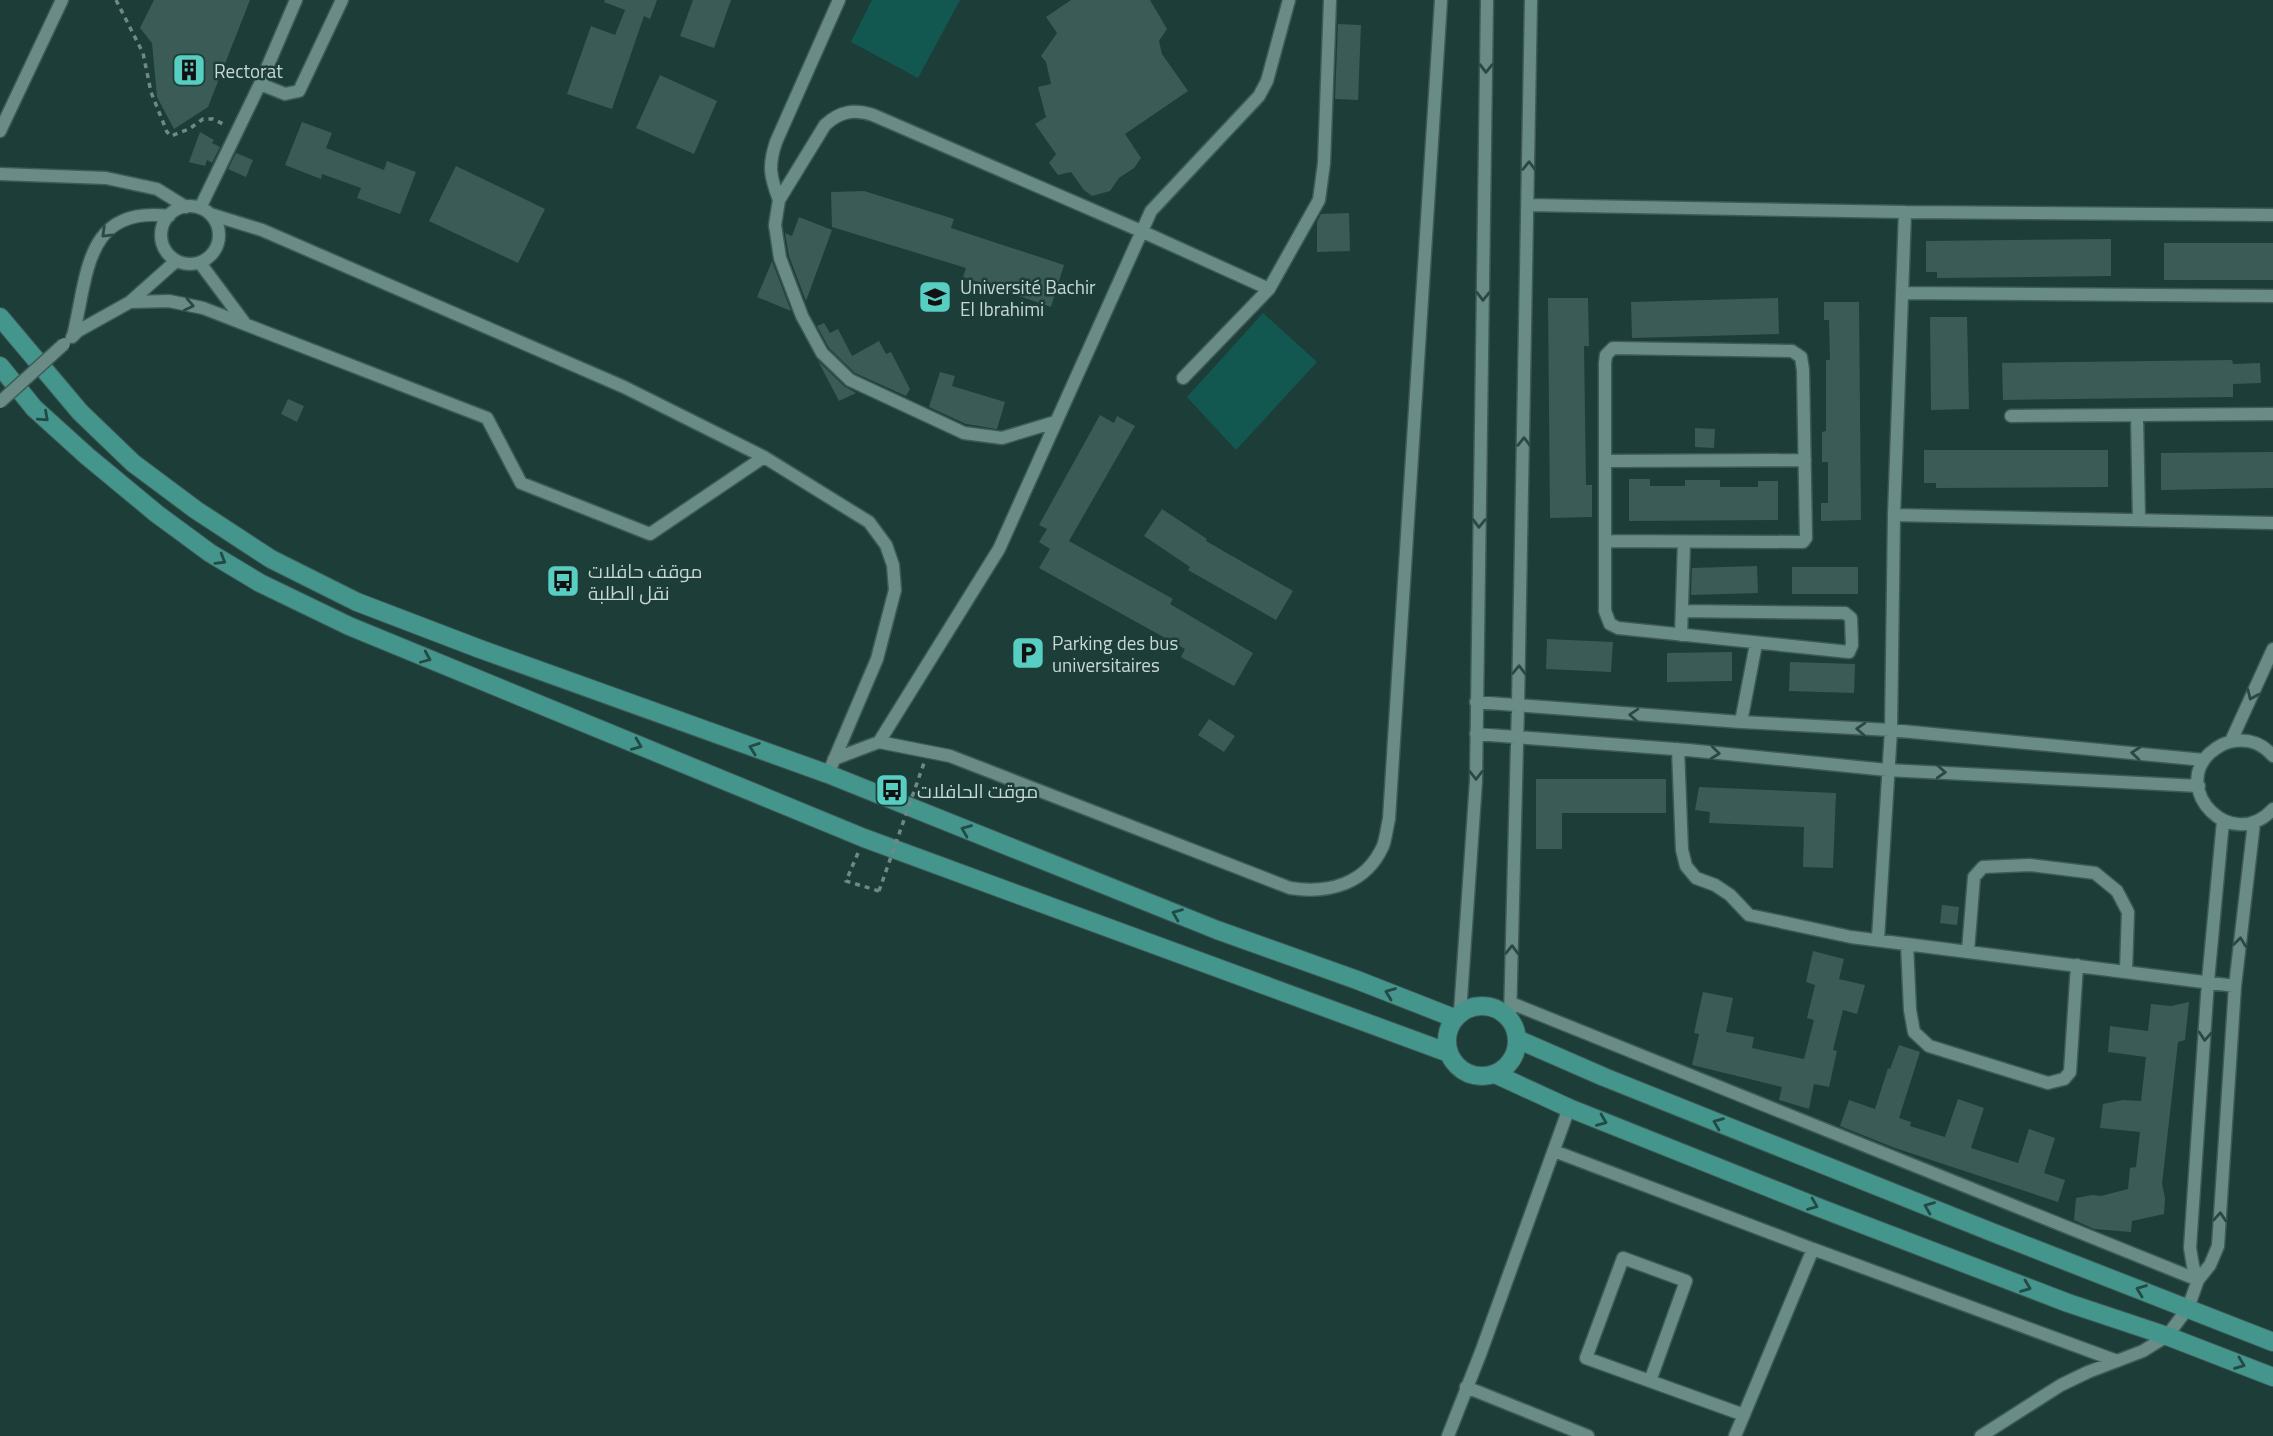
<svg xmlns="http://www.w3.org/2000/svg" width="2273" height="1436" viewBox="0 0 2273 1436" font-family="'Titillium Web',Cairo,sans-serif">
<rect width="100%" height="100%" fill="#1d3d39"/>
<!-- pitch -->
<path fill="#135751" d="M872,0h88l-42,78 -67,-36z
M1263,313l54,49 -81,88 -49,-53z"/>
<!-- building -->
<path fill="#3b5b57" d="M154,0h96l-42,107 -34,22 -17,-32 -5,-54 -12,-15z
M605,0h52l-7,19 -6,-3 -32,93 -45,-15 24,-68 24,9 10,-25 -21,-8z
M693,0h38l-17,48 -34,-12z
M1071,0h79l17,29 -8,12 3,13 26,37 -63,43 16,24 -7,10 -15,10 -9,13 -18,5 -8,-6 -13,-18 -13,3 -9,-12 7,-9 -21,-30 11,-7 -8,-30 13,-3 -5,-22 -5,-6 16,-23 -11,-16z
M1338,24l23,1 -3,75 -23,-1z
M660,75l57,26 -23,53 -58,-26z
M302,122l30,11 -6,15 58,22 3,-9 29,11 -16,42 -43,-16 4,-10 -39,-14 -1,5 -36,-14z
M200,132l14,8 -2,3 8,4 -8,16 -5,-3 -2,6 -16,-4z
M236,153l17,7 -7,17 -18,-8z
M456,166l89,43 -27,54 -89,-42z
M864,191l90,28 -3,9 113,37 -13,42 -88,-30 3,-9 -134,-41 -1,-35z
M1349,213l1,38 -33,1v-30l4,-8z
M799,217l33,13 -26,71 -17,-45 -4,-23 7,3z
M2111,239v37l-174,2v-6h-11v-31z
M2164,243h109v37h-109z
M772,261l19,50 -34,-14z
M1548,298h40l1,48h-5l2,139h6v32l-42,1z
M1778,298l1,36 -147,4 -1,-36z
M1824,302h35l2,218 -40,1v-18h7v-41h-6v-30l4,-1v-71h4l-1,-40h-5z
M1930,317h37l2,92 -38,1z
M824,323l6,10 8,-4 14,27 27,-15 7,13 5,-2 19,37 -4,7 -51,-23 -26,-25 -12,-22z
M2232,360l1,4 27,-1 1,20 -28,1v13l-230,3 -1,-37z
M818,361l26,25 12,7 -17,8z
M940,372l15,4 -3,10 53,16 -8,27 -31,-5 -37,-17z
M288,399l16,7 -7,16 -16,-8z
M1100,415l14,8 3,-7 18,10 -66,115 104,58 -3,5 83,49 -19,33 -53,-29 4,-8 -146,-81 11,-19 -11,-7 8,-13 -8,-4z
M1695,428l20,1 -1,19 -19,-1z
M1924,450h184v37l-172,1v-5h-12z
M2273,452v36l-112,2v-37z
M1629,479h21v7h35v-6h35v7h38v-6h20v39l-149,1z
M1162,509l45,30 -1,2 87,50 -17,29 -88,-50 2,-3 -46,-31z
M1757,566l1,27 -67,2 1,-27z
M1792,567h66v27h-66z
M1547,639l66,3 -2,30 -65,-3z
M1732,652v29l-65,1v-29z
M1790,662l65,2 -1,29 -65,-2z
M1209,719l26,17 -11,16 -26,-17z
M1536,779h130v34h-104v36h-26z
M1699,787l137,6 -3,75 -30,-1 1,-40 -95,-4 1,-11 -15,-2z
M1942,905l17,2 -2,18 -17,-2z
M1813,951l31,8 -5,20 26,6 -8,29 -14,-4 -10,40 4,1 -8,36 -15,-3 -5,25 -30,-9 3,-13 -90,-22 7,-31 -5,-1 9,-41 30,6 -7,34 28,5 -2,11 52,11 10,-39 -7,-2 8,-33 -9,-3z
M2189,1002l-4,38 -7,2 -16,142 3,14 -1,16 -32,7 -1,11 -37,-3 -20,-9 2,-22 16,-3 9,1 27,-7 2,-21 6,-1 4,-35 -40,-4 3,-24 20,-4 18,1 5,-44 -38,-5 2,-26 38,5 3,-27 20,2z
M1899,1045l21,7 -21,66 12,4 -1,4 35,11 13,-38 26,9 -13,40 47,15 11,-34 26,9 -11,35 21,7 -7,22 -163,-54 -55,-22 9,-26 26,9 13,-41 2,1z"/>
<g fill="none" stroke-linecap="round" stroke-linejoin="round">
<defs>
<path id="minor" d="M260,84l25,10 14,-3 43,-91
M0,131l62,-131
M0,174l106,4 51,11 29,18
M779,200c-9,-24 -11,-34 -3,-58l63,-142
M1528,205l377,7 368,3
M161 235a29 29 0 1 1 58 0a29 29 0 1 1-58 0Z
M200,208l60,-124 36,-84
M210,214l52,16 362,157 140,70 105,65 17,23 7,20 2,25 -18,69 -49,115
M200,263l44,59
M1902,293l371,3
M130,302l39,-1 34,7 284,110 34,65 129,51 114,-77
M73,336c15,-60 11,-131 96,-120
M72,337l6,-6 52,-29 46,-41
M1183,378l86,-89 50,-89 5,-37 6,-163
M2011,416l262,-2
M2137,416l2,104
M1055,422l-53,16 -38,-5 -114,-53 -28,-27 -20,-37 -22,-58 -5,-33 4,-25 46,-75c15,-14 29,-16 48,-10l268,116 128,58
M1605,461l200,-1
M1894,515l379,8
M1605,541l198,1 3,-4 -3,-168 -2,-13 -9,-6 -179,-3 -7,7 -1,8v248l5,13 8,4 231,24 3,-7 -1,-27 -6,-5 -163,-2
M1681,635l3,-93
M1476,702l265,20 150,8 313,30
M1741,722l15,-78
M1476,734l212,16 199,20 312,16
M2231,741l42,-92
M879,742l71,14 340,132c39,6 76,-4 93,-42 3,-8 4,-19 6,-27l52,-819
M1678,749l4,101 4,16 10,12 19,7 15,10 19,20 102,22 384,49
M2273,756c-10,-12 -24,-17 -39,-15 -9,1 -17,6 -24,12 -39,36 21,101 63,56
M834,759l45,-17 120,-193 152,-338 108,-115 8,-15 22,-81
M1878,939l13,-209 3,-215 11,-303
M1907,944l3,66 4,22 15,14 119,37 16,-4 6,-7 7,-107
M1968,951l6,-74 9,-10 47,-2 65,8 22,18 11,21 -2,59
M1511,1003l687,277
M1460,1013l16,-232 11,-781
M1510,1018l8,-312 13,-706
M1554,1151l259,98
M2198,1280l-5,-14 -3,-18 18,-267 15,-160
M1650,1381l36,-100 -63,-23 -37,100 158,57
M1466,1387l122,49
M1448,1436l33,-84 88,-244
M1735,1436l78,-187 304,112
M1981,1436l80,-51 27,-13 55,-21 24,-15 21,-28 10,-28 12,-15 8,-19 17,-260 19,-163"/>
<path id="major" d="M0,317l80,95 53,51 63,47 75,49 86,43 123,47 348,125 389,156 140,50 97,38
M0,366l34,42 53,48 70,58 53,39 50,30 89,43 515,212 585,215
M1447 1041a35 35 0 1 1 70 0a35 35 0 1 1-70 0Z
M1517,1039l87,38 390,156 279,109
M1495,1074l74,34 251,100 248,95 99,33 106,41"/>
</defs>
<!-- minor casing -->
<use href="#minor" stroke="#3e5a56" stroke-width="15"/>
<!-- major casing -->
<use href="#major" stroke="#3e5a56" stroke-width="20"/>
<!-- path -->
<path stroke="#708986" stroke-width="3.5" stroke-dasharray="5 5" stroke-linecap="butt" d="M116,0l27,53 8,39 16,40 4,4 18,-7 14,-10h10l12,6
M858,853l-12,28 33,10"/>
<!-- minor -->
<use href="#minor" stroke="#6a8c87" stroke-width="12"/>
<!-- major -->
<use href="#major" stroke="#44958c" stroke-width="18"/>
<defs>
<path id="minor-bridge" d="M0,402l64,-58"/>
</defs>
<!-- minor-bridge casing -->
<use href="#minor-bridge" stroke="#3e5a56" stroke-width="15" stroke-linecap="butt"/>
<!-- path-bridge -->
<path stroke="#708986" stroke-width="3.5" stroke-dasharray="5 5" stroke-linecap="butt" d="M879,891l45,-128"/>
<!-- minor-bridge -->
<use href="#minor-bridge" stroke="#6a8c87" stroke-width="12"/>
</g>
<!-- one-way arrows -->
<defs><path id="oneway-chevron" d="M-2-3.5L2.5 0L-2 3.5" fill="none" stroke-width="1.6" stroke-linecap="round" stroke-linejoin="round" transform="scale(1.75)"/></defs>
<g stroke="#294945">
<use href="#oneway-chevron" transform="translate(1486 68) rotate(91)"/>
<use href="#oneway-chevron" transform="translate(1529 166) rotate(-89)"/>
<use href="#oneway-chevron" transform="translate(106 233) rotate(136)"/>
<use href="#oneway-chevron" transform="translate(1483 296) rotate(91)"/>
<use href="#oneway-chevron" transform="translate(189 305) rotate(12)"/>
<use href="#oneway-chevron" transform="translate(1524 442) rotate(-89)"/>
<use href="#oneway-chevron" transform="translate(1479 523) rotate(91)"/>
<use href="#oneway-chevron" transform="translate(1519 670) rotate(-89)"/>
<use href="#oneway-chevron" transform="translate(2252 695) rotate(114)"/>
<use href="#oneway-chevron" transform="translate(1634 715) rotate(-176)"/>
<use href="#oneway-chevron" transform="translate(1861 729) rotate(-177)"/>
<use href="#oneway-chevron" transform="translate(1715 753) rotate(6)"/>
<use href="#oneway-chevron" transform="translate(2136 753) rotate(-175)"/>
<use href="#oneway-chevron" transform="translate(1941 772) rotate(3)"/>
<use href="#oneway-chevron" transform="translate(1476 775) rotate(90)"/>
<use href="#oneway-chevron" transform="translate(2240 942) rotate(-83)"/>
<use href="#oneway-chevron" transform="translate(1512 950) rotate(-89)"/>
<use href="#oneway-chevron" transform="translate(2205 1036) rotate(94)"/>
<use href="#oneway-chevron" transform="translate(2220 1217) rotate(-86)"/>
</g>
<g stroke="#234a45">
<use href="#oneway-chevron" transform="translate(44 417) rotate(42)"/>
<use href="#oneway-chevron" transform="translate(221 560) rotate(31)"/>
<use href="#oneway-chevron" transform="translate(426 658) rotate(23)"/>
<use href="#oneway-chevron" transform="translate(637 745) rotate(22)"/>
<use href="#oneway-chevron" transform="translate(754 748) rotate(-160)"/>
<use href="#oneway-chevron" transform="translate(966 830) rotate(-158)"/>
<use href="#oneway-chevron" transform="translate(1177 914) rotate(-158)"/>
<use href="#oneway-chevron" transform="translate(1390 993) rotate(-159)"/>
<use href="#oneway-chevron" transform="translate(1602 1121) rotate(22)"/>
<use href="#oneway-chevron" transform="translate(1718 1123) rotate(-158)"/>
<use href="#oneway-chevron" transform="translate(1813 1205) rotate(22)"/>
<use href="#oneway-chevron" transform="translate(1929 1207) rotate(-158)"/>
<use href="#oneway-chevron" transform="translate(2026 1287) rotate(21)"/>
<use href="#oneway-chevron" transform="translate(2141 1290) rotate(-159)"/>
<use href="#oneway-chevron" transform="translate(2240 1364) rotate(21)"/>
</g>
<!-- icons -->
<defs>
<symbol id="building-square" viewBox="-11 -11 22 22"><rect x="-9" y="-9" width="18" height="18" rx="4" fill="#57cec1" stroke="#1d3d39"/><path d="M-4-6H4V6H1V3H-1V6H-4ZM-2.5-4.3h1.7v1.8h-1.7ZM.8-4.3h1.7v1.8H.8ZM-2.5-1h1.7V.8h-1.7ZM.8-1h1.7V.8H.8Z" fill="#111"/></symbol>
<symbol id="university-square" viewBox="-11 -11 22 22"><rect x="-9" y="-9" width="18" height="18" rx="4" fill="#57cec1" stroke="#1d3d39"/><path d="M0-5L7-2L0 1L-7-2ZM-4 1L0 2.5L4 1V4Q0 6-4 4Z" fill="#111"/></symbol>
<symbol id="bus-square" viewBox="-11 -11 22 22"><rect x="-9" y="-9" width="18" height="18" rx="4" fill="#57cec1" stroke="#1d3d39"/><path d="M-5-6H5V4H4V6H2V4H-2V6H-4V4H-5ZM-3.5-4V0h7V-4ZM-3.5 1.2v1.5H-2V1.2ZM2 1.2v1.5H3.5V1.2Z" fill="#111"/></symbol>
<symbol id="parking-square" viewBox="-11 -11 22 22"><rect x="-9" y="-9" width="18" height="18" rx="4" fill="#57cec1" stroke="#1d3d39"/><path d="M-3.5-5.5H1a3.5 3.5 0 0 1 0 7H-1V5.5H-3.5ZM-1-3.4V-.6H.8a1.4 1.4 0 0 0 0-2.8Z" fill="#111"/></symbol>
</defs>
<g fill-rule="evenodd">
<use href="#building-square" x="170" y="51" width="38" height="38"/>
<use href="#university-square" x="916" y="278" width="38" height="38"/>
<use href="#bus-square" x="544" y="562" width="38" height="38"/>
<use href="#parking-square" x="1009" y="634" width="38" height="38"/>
<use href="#bus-square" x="873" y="771" width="38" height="38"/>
</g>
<g text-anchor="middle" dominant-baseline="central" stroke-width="5" stroke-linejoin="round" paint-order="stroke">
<!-- poi labels -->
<g font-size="19" fill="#c7d8d5" stroke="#1d3d39" text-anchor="start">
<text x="214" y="70">Rectorat</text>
<text x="960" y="286">Université Bachir<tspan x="960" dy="22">El Ibrahimi</tspan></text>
<text x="588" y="570">موقف حافلات<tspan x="588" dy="22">نقل الطلبة</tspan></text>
<text x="1052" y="642">Parking des bus<tspan x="1052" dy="22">universitaires</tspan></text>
<text x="917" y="790">موقت الحافلات</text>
</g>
</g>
</svg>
